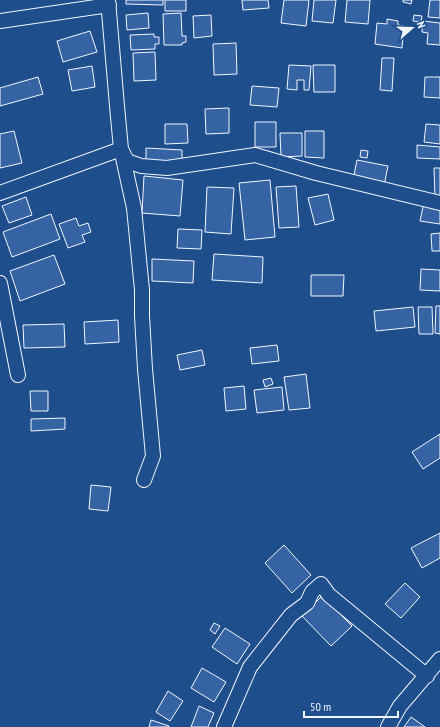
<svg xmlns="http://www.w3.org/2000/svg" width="440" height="727" viewBox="0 0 440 727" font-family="'PT Sans Narrow',sans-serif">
<rect width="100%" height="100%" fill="#1f4e8c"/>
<!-- building -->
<path fill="#3563a3" stroke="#f2f6ff" d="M126,0h37v5l-37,-1z
M165,0h21v11h-21z
M242,0h26l1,8 -26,2z
M284,0h25l-3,26 -25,-3z
M314,0h22l-3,23 -21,-2z
M347,0h23l-2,24 -23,-2z
M403,0h9l-1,4 -8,-2z
M430,0h10v18l-12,-1z
M148,13l1,15 -22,2 -1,-15z
M181,13l1,23h4v6l-4,1v2h-18l-1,-31z
M211,15l1,21 -18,2 -1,-22z
M414,15l8,1 -1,6 -8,-1z
M387,19l11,2v4l6,1 -2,22 -27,-4 2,-21 10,1z
M423,21l17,2v22l-13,-1 1,-11 -6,-1z
M90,31l7,21 -34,10 -6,-21z
M154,34v3h5v7h-4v5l-24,1 -1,-15z
M236,43l1,31 -23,1 -1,-31z
M155,52l1,28 -22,1 -1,-28z
M382,58h12l-2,33 -12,-1z
M289,65l22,1 -2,24h-5v-10h-7v10l-10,-1z
M313,65h22v27h-21z
M92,66l3,21 -23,4 -4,-21z
M38,77l5,17 -43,12v-18z
M425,77h15v21l-16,-1z
M252,86l27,2 -2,19 -27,-2z
M229,108v25l-23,1 -1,-25z
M255,122h21v25h-21z
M165,124h22l1,19 -23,1z
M426,124l14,1v19l-16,-2z
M14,131l8,32 -22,5v-34z
M305,131h19v27l-19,-1z
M280,133h22v23l-21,1z
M417,145l23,2v12l-23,-1z
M146,148l36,2v14l-36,-2z
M361,150l7,1 -1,7 -7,-1z
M357,160l31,6 -4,20 -31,-6z
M434,168h6v29h-5z
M144,176l39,4 -3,36 -38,-3z
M270,180l5,57 -30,3 -6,-57z
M296,186l3,41 -20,1 -3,-41z
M207,187l27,1 -3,46 -26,-2z
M328,194l6,26 -19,5 -7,-27z
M26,197l6,18 -23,8 -7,-17z
M424,202l16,3v19l-20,-3z
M51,214l9,25 -48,18 -9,-25z
M76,218l3,8 9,-3 3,9 -9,3 3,7 -17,6 -9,-24z
M178,229l24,1 -1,19 -24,-1z
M440,233v18h-8l-1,-17z
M214,254l49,3 -1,26 -50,-3z
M54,255l11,29 -45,17 -10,-30z
M152,259l42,2 -1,22 -41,-2z
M421,269l19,1v21l-20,-1z
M311,275h33l-1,21h-32z
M436,306h4v28l-5,-1z
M413,307l2,20 -39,4 -2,-20z
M418,307h14l1,27h-14z
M118,320l1,22 -34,2 -1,-22z
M64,324l1,23 -41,1 -1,-23z
M277,345l2,16 -27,3 -2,-16z
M202,350l3,15 -25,5 -3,-15z
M306,374l4,34 -21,2 -5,-33z
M271,378l2,6 -8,3 -2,-7z
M244,386l2,23 -20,2 -2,-23z
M282,387l2,23 -27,3 -3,-23z
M30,391h18v20h-17z
M65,418v11l-34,2v-12z
M440,434v24l-17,11 -11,-17z
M91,485l20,2 -3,24 -19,-2z
M440,533v25l-18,10 -11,-20z
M284,545l27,30 -19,18 -27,-30z
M405,583l15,14 -19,21 -16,-14z
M322,596l30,30 -21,20 -29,-30z
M214,623l6,3 -5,8 -5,-4z
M225,628l25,16 -13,20 -25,-17z
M202,668l24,14 -12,20 -23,-14z
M168,691l15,10 -13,20 -14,-9z
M199,706l15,7 -6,14h-17z
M411,717l14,10h-21z
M151,720l18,6v1h-20z"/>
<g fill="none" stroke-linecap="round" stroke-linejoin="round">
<defs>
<path id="minor" d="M108,0l9,106 4,43 13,59 8,82v26l3,53 8,87 -9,24
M0,21l109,-16
M0,193l121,-44 6,12 14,5 26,2 88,-13 61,18 124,30
M0,283l18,92
M224,727l26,-60 41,-52 16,-12 5,-11 9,-8 8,11 98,81
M388,727l12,-21 40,-47"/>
</defs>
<!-- minor casing -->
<use href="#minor" stroke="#f2f6ff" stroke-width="16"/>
<!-- minor -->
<use href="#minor" stroke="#1f4e8c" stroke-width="14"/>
</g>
<!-- north arrow -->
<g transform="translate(412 28) rotate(70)" stroke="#1f4e8c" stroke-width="3" paint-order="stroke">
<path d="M0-3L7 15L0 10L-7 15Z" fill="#f2f6ff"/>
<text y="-6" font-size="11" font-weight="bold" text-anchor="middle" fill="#f2f6ff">N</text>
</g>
<!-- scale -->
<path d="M304 711v6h94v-6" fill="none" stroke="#f2f6ff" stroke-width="2"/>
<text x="310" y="711" font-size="12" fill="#f2f6ff" stroke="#1f4e8c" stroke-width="3" paint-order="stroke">50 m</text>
</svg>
